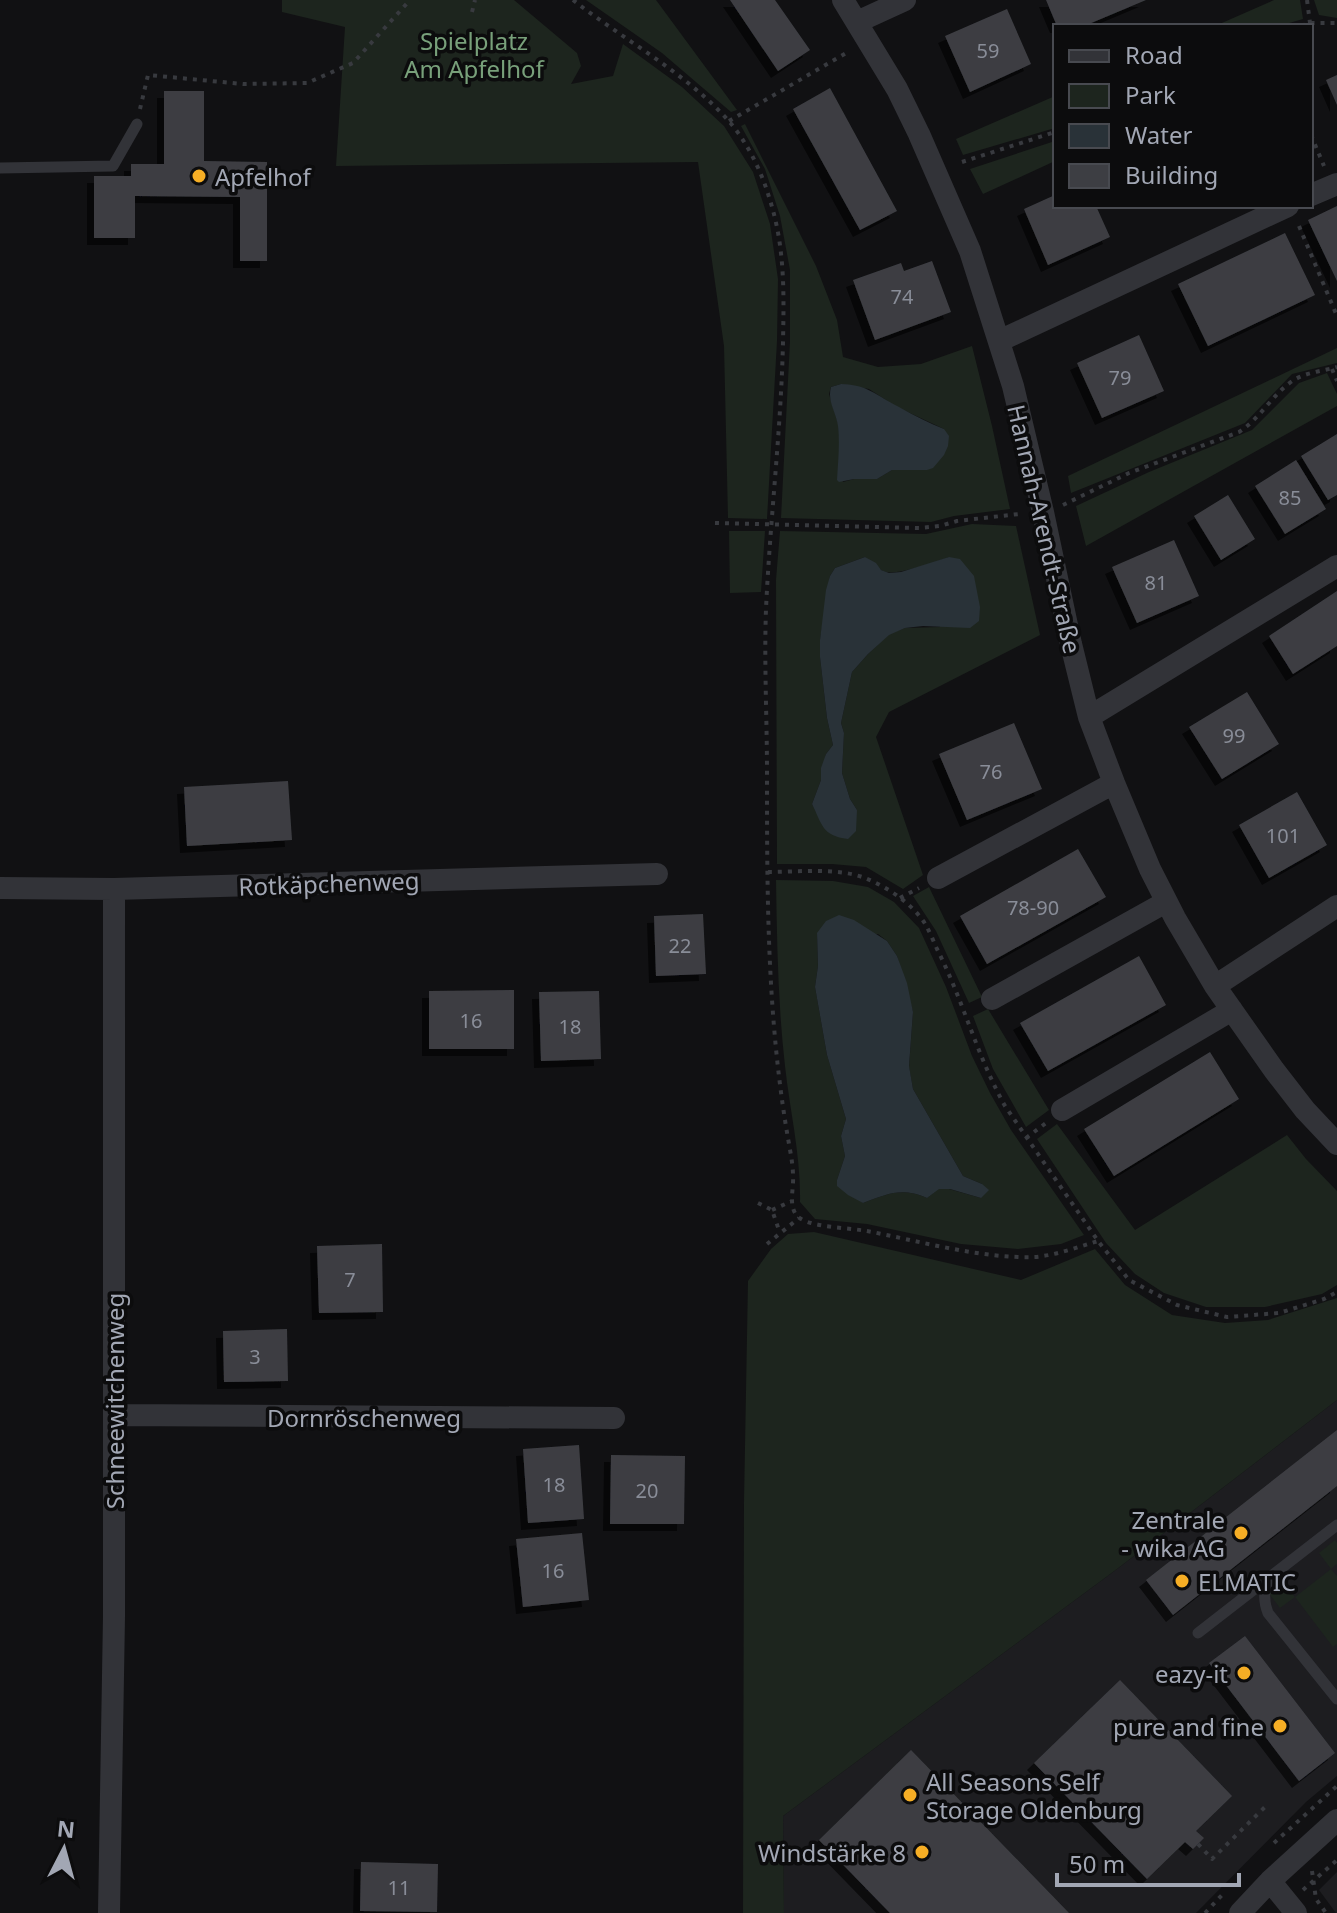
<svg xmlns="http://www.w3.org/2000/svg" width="1337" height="1913" viewBox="0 0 1337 1913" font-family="'Noto Sans',sans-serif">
<defs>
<filter id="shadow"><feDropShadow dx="-7" dy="7" stdDeviation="0" flood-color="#0009"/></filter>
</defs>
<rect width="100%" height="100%" fill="#111113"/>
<!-- built -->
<path fill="#1d1d20" d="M1337,1400v376l-31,26 -110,111h-412l-1,-97 334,-247z
M1337,1872v41h-1l-17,-23z"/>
<!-- green -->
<path fill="#1d251e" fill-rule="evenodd" d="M282,0h232l63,53 4,13 -10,18 42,-8 10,-32 59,43 42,39 29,46 17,52 8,55 -1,62 -10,178 -39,-1 -4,-172 -26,-184 -362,4 9,-139 -63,-15z
M586,0h70l81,110 -6,2 -69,-59z
M1274,0h26l3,19 -24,7h-64z
M1314,0h23v18l-18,-3z
M1055,96v32l-92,27 -7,-16z
M745,124l71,142 21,54 6,37 35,10 43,-3 51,-18 20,80 18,83 -56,7 -23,6 -150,-4 9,-177v-71l-10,-54 -15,-47 -24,-43zM841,384l28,5 26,17 49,23 -17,41h-35l-15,9h-23l-11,3 -4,-21 1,-18 -2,-20 -9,-29 2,-7z
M1055,141v20l-72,33 -13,-25z
M1337,348v15l-45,11 -47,49 -174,70 -3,-17z
M1327,373l10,21v12l-251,140 -10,-40 73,-34 103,-42 47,-47z
M972,524l44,2 24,109 -151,77 -13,25 47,138 -20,14 -37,-22 -34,-3h-55l-1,-284 4,-49 146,3zM865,557c6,5 13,13 21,15 11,3 51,-10 63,-15l-9,70 -35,1 -16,6 -21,20 -16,18 -11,51 3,10 -2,40 8,26 7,11 -40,3 -5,-9 9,-24 5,-26 7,-9 -6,-27 -7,-61v-17l10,-64 5,-8z
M729,531h36l-4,61 -31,1z
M776,880l57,1 35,6 26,15 25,26 27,59 26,69 18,37 21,37 73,105 -23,9 -43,5 -57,-5 -94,-20 -52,-5 -15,-17c1,-46 -10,-90 -15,-136 -7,-61 -8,-123 -9,-186zM817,933l61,1 9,7 10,15 16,56 -4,55 4,22 50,87 19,8 -1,14 -32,-9h-11l-11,9c-26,-11 -39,-4 -64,5l-26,-23 8,-24 -4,-20 5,-17 -19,-64 -12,-68 3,-21z
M929,887l53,110 -13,6 -33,-72 -23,-35z
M988,1009l61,101 -23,17 -33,-58 -20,-53z
M1057,1124l78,106 152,-95 19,24 31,32v94l-15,9 -57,13h-59l-42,-14 -29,-19 -29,-31 -69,-104z
M814,1232l207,48 74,-31 30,36 47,30 53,8 43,-3 69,-22v102l-220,169 -334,247 1,97h-41l1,-411 4,-221 23,-32 17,-15z
M1335,1540l2,3v21l-6,5 6,7v68l-4,3 -38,-50 -15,11 -12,-16 14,-10 13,15 36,-28 -12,-16z"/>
<!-- water -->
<path fill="#293238" d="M841,384c28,1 34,11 58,23 14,8 30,16 45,22l5,7 -1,10 -4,9 -11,13 -6,2h-35l-15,9h-23l-15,3 -2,-2c1,-18 3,-36 1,-54 -2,-14 -11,-25 -7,-39z
M865,557l11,6 5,7 8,3 12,-1 48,-15 11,2 14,17 6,31 -1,14 -9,7 -47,-2 -18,2 -16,7 -21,19 -16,18 -11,51 3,10 -2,40 8,26 7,11 -1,21 -8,8c-26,-3 -26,-15 -36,-35l9,-24v-12l5,-14 7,-9 -6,-27 -7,-61v-17l6,-50 4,-14 5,-8z
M839,915l15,5 33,21 10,15 10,27 6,29 -4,54 4,23 50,87 19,8 7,6 -8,8 -31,-9h-11l-12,9c-26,-11 -39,-4 -64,5l-15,-8 -11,-9v-6l8,-24 -4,-20 5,-17 -19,-64 -12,-68 3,-21 -1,-33 9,-12z"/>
<!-- building -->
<path fill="#3d3e43" filter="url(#shadow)" d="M730,0h45l35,50 -32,21z
M1046,0h100l-62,26h-27z
M1007,9l24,55 -61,28 -25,-56z
M1337,75v30l-11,-25z
M830,88l67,123 -37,19 -67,-121z
M164,91h40v70l63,1v99h-27v-64l-105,-1v42h-41v-62h37v-12h33z
M1055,195v11h41l14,31 -62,28 -24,-56z
M1337,206v75l-29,-61z
M1285,233l30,62 -107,51 -30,-62z
M932,261l19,51 -76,28 -22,-60 48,-17 3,8z
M1139,335l25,56 -62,27 -25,-55z
M1337,434v61l-9,5 -27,-44z
M1296,460l30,49 -41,25 -30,-48z
M1228,495l27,44 -34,21 -27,-44z
M1174,540l25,56 -62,27 -25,-56z
M1337,591v55l-44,28 -24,-38z
M1247,692l32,52 -57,35 -33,-52z
M1014,723l28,66 -75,31 -28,-66z
M288,781l4,59 -105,6 -3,-59z
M1297,792l30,53 -58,33 -30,-53z
M1078,849l28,48 -119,67 -27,-48z
M703,914l3,60 -50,2 -2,-60z
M1139,956l27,49 -118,66 -28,-48z
M514,990v59h-85v-58z
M599,991l2,68 -60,2 -2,-69z
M1210,1052l29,47 -125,77 -30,-47z
M382,1244l1,68 -64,1 -2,-67z
M287,1329l1,52 -64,1 -1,-51z
M1337,1430v56l-164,129 -27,-35z
M579,1445l5,74 -56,4 -5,-74z
M611,1455l74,1 -1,68h-74z
M582,1533l7,67 -66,7 -7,-68z
M1245,1636l90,117 -36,28 -90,-118z
M1120,1680l112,116 -36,35 8,7 -11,11 -8,-7 -38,37 -113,-116z
M911,1750l158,163h-179l-71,-73z
M361,1862l77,2 -1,48 -77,-1z"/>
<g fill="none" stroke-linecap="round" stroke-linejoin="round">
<!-- path -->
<path stroke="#383a3f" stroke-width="4" stroke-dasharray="4 6" stroke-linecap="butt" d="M573,0c51,40 110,71 154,119 19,21 34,51 42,78 16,49 15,94 14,145 -2,89 -13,178 -17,267 -2,54 1,109 1,163 0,125 0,249 22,372 2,11 4,22 4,32 1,13 -5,29 4,40 3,3 9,6 14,7 18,5 38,5 56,8 52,10 115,28 168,26 22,-2 43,-10 63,-16
M1307,0l3,23
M472,12l3,-12
M1301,26l9,-3h27
M140,109l8,-34 95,9 64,-1 46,-20 57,-63
M729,121l119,-69
M1311,135l13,31
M962,162l93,-30
M1299,226l38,90
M1332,369l5,12
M1063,505l66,-32 110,-41c22,-14 34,-39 55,-52 13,-8 29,-9 43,-13
M715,523l204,5 21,-2 17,-5 62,-7
M768,872c31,0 68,-5 97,6 22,9 45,24 59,44 5,8 9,18 13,27 26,51 40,107 68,157l93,135 31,39 48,25 50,12 52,-4 45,-14 13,-7
M900,898l19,-10
M1026,1138l20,-15
M758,1203l14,7 8,23
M772,1210l20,-9
M767,1244l32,-26
M1274,1843l63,-57
M1198,1844l14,15 55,-54
M1312,1871l4,28 10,14
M1303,1890l34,-30
M1205,1913l17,-18"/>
<!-- lane -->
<path stroke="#323338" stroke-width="11" d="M0,168l113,-2 24,-42
M1269,1578c-5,12 -6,22 -1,35l69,86
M1198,1633l139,-108"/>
<!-- street -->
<path stroke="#323338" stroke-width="22" d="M843,0l54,89 22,45 51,117 43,135 30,126 28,132 18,73 25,66 36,86 25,49 40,68 59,84 31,40 32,34
M857,22l48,-22
M1311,195l26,-11
M999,341l289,-135
M1089,717l248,-151
M938,878l176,-95
M0,888l114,1 543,-15
M1215,986l122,-80
M992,999l174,-97
M1062,1110l170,-100
M114,1415l500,3
M1270,1881l26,32
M109,1913l5,-297v-727
M1240,1913l30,-32 67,-61"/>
</g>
<!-- markers -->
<g fill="#f6ae25" stroke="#0c0c0d" stroke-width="3">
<circle cx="199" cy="176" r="8"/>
<circle cx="1241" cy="1533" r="8"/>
<circle cx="1182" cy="1581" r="8"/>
<circle cx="1244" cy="1673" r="8"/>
<circle cx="1280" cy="1726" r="8"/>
<circle cx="910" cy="1795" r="8"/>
<circle cx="922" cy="1852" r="8"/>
</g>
<g text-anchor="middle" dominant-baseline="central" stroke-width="7" stroke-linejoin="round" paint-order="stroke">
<!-- number labels -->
<g font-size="20" fill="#898d98">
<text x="988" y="50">59</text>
<text x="902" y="296">74</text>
<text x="1120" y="377">79</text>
<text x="1290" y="497">85</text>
<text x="1156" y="582">81</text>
<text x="1234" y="735">99</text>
<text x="991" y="771">76</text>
<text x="1283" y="835">101</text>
<text x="1033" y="907">78-90</text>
<text x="680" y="945">22</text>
<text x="471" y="1020">16</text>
<text x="570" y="1026">18</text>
<text x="350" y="1279">7</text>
<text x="255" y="1356">3</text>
<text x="554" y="1484">18</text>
<text x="647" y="1490">20</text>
<text x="553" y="1570">16</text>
<text x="399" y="1887">11</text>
</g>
<!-- park labels -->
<g font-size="24" fill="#78a07a" stroke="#0c0c0d">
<text x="474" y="40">Spielplatz<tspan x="474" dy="28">Am Apfelhof</tspan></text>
</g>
<!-- poi labels -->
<g font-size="24" fill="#a2a7b4" stroke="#0c0c0d" text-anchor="end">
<text x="215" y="176" text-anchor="start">Apfelhof</text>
<text x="1225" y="1519">Zentrale<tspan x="1225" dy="28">- wika AG</tspan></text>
<text x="1198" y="1581" text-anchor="start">ELMATIC</text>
<text x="1228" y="1673">eazy-it</text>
<text x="1264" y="1726">pure and fine</text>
<text x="926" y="1781" text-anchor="start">All Seasons Self<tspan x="926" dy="28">Storage Oldenburg</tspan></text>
<text x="906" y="1852">Windstärke 8</text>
</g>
<!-- street labels -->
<g font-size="24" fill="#a2a7b4" stroke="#0c0c0d">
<text transform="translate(1045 529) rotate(77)">Hannah-Arendt-Straße</text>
<text transform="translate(329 883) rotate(-2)">Rotkäpchenweg</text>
<text transform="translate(114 1401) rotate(-90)">Schneewitchenweg</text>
<text x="364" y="1417">Dornröschenweg</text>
</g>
</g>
<!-- legend -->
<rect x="1053" y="24" width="260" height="184" fill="#0c0c0d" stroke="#484a50" stroke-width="2"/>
<rect x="1069" y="50" width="40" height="12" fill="#323338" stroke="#484a50" stroke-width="2"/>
<text x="1125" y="64" font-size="24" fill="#a2a7b4">Road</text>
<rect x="1069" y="84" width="40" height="24" fill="#1d251e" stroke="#484a50" stroke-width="2"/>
<text x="1125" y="104" font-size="24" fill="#a2a7b4">Park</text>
<rect x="1069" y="124" width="40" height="24" fill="#293238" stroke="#484a50" stroke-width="2"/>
<text x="1125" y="144" font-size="24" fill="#a2a7b4">Water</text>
<rect x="1069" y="164" width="40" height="24" fill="#3d3e43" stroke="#484a50" stroke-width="2"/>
<text x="1125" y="184" font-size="24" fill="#a2a7b4">Building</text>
<!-- north arrow -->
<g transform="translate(64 1849) rotate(6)" stroke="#0c0c0d" stroke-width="6" paint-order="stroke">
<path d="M0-6L14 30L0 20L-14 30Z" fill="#a2a7b4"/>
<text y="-12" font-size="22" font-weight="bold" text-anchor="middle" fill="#a2a7b4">N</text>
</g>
<!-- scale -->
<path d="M1057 1873v12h182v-12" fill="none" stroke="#a2a7b4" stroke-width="4"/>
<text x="1069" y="1873" font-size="24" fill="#a2a7b4" stroke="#0c0c0d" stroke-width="6" paint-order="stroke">50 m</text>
</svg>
